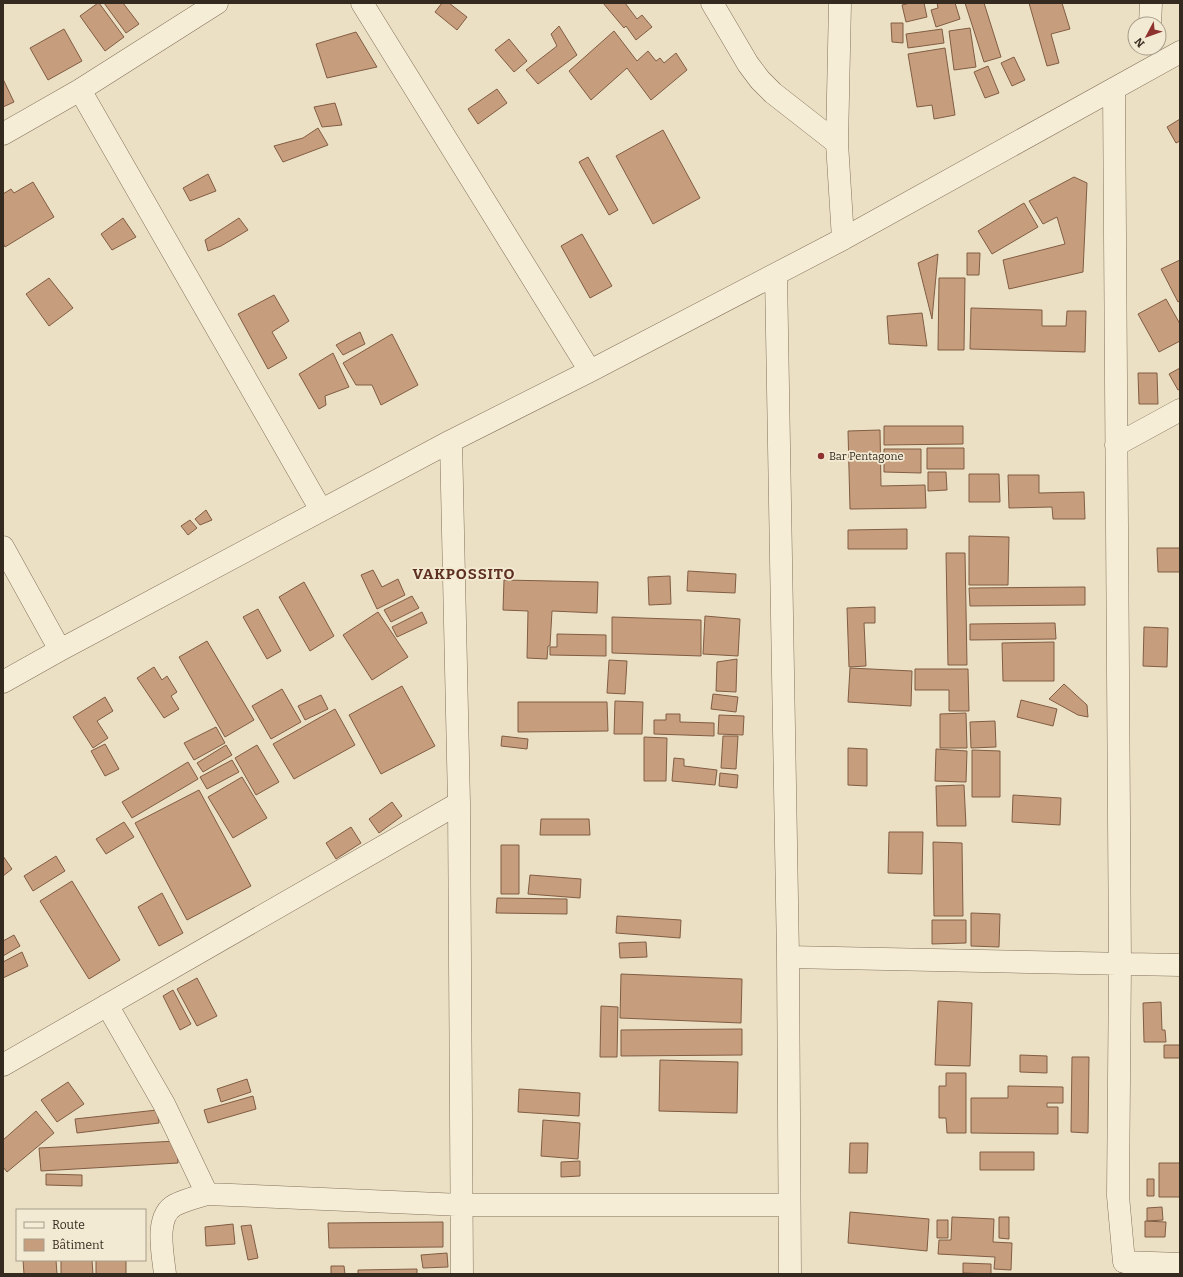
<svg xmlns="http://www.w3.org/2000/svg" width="1183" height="1277" viewBox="0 0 1183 1277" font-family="Bitter,serif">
<rect width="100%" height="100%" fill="#ebe0c4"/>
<!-- building -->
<path fill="#c69d7d" stroke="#815d43" d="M98,3h1l25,34 -19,14 -25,-35z
M104,3h19l16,21 -13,9z
M442,3h7l18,14 -10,13 -22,-18z
M603,3h22l12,16 5,-4 10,12 -16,13 -10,-14 -2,2z
M910,3h14l3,14 -21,5 -4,-17z
M937,3h18l5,16 -24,8 -5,-17 7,-2z
M965,3h19l17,54 -17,5z
M1029,3h33l8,26 -19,5 8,29 -12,3z
M891,23h12v20l-11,-1z
M559,26l18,29 -39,29 -12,-14 31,-24 -6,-12z
M970,28l6,39 -22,3 -5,-39z
M64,29l18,32 -34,19 -18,-32z
M942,29l2,14 -36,5 -2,-14z
M614,31l23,30 11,-10 8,10 4,-3 4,5 12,-10 11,17 -36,30 -24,-32 -36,32 -22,-29z
M356,32l21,35 -50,11 -11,-34z
M509,39l18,22 -13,11 -19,-22z
M945,48l10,67 -21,4 -2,-14 -15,2 -9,-53z
M1014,57l11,23 -13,6 -11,-23z
M988,66l11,27 -14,5 -11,-26z
M3,79l11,23 -11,5z
M497,89l10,14 -29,21 -10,-15z
M335,103l7,22 -20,2 -8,-20z
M1180,119v22l-4,2 -9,-16z
M318,128l10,17 -45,17 -9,-16 29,-8z
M663,130l37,68 -47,26 -37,-68z
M588,157l30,53 -9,5 -30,-53z
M208,174l8,17 -26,10 -7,-13z
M1074,177l13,6 -4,89 -74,17 -6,-29 62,-16 -8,-27 -14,7 -14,-23z
M33,182l21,35 -49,30 -2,-4v-49l8,-5 3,4z
M1024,203l14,24 -46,27 -14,-23z
M123,218l13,19 -24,13 -11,-16z
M239,218l9,12 -27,16 -13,5 -3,-11z
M582,234l30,52 -22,12 -29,-52z
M967,253h13l-1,22h-12z
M938,254l-6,65 -14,-56z
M1180,260v41l-2,1 -17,-33z
M49,278l24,30 -24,18 -23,-32z
M939,278h26l-1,72h-26z
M274,295l15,26 -17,11 15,26 -19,11 -30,-55z
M1166,299l14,25v17l-21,11 -21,-38z
M971,308l71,2v16h24l1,-15h19l-1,41 -115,-3z
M922,313l5,33 -38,-2 -2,-28z
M360,332l5,12 -22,11 -7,-10z
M392,334l26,51 -37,20 -9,-20h-16l-13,-22z
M333,353l16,34 -24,9 1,9 -7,4 -20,-35z
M1180,368v21l-2,1 -9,-16z
M1138,373h19l1,31h-19z
M884,426h79v18l-79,1z
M880,430l1,56 44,-1 1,23 -76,1 -2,-78z
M927,448h37v21h-37z
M884,449h37v24l-37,-1z
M928,472h18l1,18 -19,1z
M969,474h30l1,28h-31z
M1008,475h31v18l45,-1 1,27h-32l-1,-12 -43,1z
M206,510l6,10 -12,5 -5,-6z
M190,520l7,8 -9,7 -7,-9z
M907,529v20h-59v-19z
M969,536l40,1 -1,48h-39z
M1157,548h23v24h-22z
M946,553h19l2,112h-19z
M373,570l9,17 16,-8 7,16 -28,14 -16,-34z
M688,571l48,3 -1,19 -48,-2z
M670,576l1,28 -22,1 -1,-28z
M504,580l94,2 -1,31 -45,-2 -2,35h-2l-1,13 -20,-1 1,-47 -25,-1z
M304,582l30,54 -24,15 -31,-54z
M1085,587v18l-115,1 -1,-18z
M412,596l7,12 -28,14 -7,-12z
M875,607v16h-11l2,43 -17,1 -2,-59z
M258,609l23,42 -14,8 -24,-42z
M378,612l30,45 -36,23 -29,-45z
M422,612l5,11 -30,14 -5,-10z
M705,616l35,3 -2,37 -35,-2z
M612,617l89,3v36l-89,-3z
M1055,623l1,16 -86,1v-16z
M1144,627l24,1 -1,39 -24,-1z
M557,634l49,1v21l-56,-1v-8h7z
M207,641l47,79 -29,17 -46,-80z
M1054,642v39h-51l-1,-38z
M737,659l-1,33 -20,-1 1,-29z
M609,660l18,1 -2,33 -18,-1z
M154,667l8,13 5,-4 10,16 -6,4 8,13 -15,9 -27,-40z
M850,668l62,3 -1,35 -63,-4z
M915,669h53l1,42h-20v-21h-34z
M1064,684l23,21 1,12 -10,-2 -29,-16z
M402,686l33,60 -54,28 -32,-59z
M282,689l19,33 -30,17 -19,-33z
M713,694l25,3 -2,15 -25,-3z
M321,695l7,14 -23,11 -7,-14z
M105,697l8,14 -16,10 11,17 -15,10 -20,-31z
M1021,700l36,9 -4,17 -36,-9z
M615,701l28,1 -1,32h-28z
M518,702h89l1,29 -90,1z
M335,709l20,36 -61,34 -21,-35z
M966,713l1,35h-27v-34z
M666,714h14v8l34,1v13l-60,-2v-14h12z
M719,715l25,1 -1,19 -25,-1z
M995,721l1,26 -25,1 -1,-26z
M216,727l9,16 -31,17 -10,-17z
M502,736l26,3 -1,10 -26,-3z
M723,736h15l-2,33 -15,-1z
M644,737l23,1 -1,43h-22z
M105,744l14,25 -14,7 -14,-25z
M226,745l6,10 -29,17 -6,-9z
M257,745l22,37 -23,13 -21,-37z
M848,748l19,1v37l-19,-1z
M936,749l31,2 -1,31 -31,-1z
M972,750l28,1v46h-28z
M674,758l10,1v7l33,4 -2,15 -43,-4z
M232,760l7,12 -32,17 -7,-12z
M188,762l10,17 -66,39 -10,-16z
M720,773l18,2 -1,13 -18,-2z
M242,777l25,41 -34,20 -25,-41z
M964,785l2,41h-29l-1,-40z
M199,790l52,96 -64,34 -52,-97z
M1013,795l48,3 -1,27 -48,-3z
M392,802l10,14 -23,17 -10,-14z
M541,819h48l1,16h-50z
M124,822l10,15 -28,17 -10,-15z
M351,827l10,16 -25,16 -10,-16z
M889,832h34l-1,42 -34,-1z
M933,842l29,1 1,73h-29z
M501,845h18v49h-18z
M3,856l9,13 -9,7z
M56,856l9,15 -32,20 -9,-15z
M530,875l51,4 -1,19 -52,-4z
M72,881l48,79 -31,19 -49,-78z
M162,893l21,40 -24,13 -21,-39z
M497,898l70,1v15l-71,-1z
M971,913l29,1 -1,33 -28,-1z
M617,916l64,4 -1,18 -64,-5z
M932,920h34v23l-34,1z
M14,935l6,11 -17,10v-15z
M646,942l1,15 -27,1 -1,-15z
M22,952l6,14 -25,12v-16z
M621,974l121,5 -1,44 -121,-5z
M197,978l20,38 -20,10 -20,-37z
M173,990l18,34 -11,6 -17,-34z
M938,1001l34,2 -2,63 -35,-1z
M1161,1002l1,28h3l1,12h-22l-1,-39z
M601,1006l17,1 -1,50h-17z
M742,1029v26l-121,1v-26z
M1164,1045h16v13h-16z
M1020,1055l27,1v17l-27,-1z
M1072,1057h17l-1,76 -17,-1z
M660,1060l78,2 -1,51 -78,-2z
M946,1073h20v60h-19l-1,-15h-7v-32h7z
M247,1079l4,13 -30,10 -4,-13z
M68,1082l16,22 -27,18 -16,-22z
M1008,1086l55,1v16h-16v4h11v27l-87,-1v-35h37z
M519,1089l61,4 -1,23 -61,-4z
M253,1096l3,13 -48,14 -4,-13z
M157,1110l2,13 -82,10 -2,-14z
M36,1111l18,22 -47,39 -4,-5v-27z
M543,1120l37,3 -2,36 -37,-3z
M177,1141l1,22 -137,8 -2,-23z
M850,1143h18l-1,30h-18z
M980,1152h54v18h-54z
M580,1161v15l-19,1v-15z
M1159,1163h21v34h-21z
M46,1174l36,1v11l-36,-1z
M1147,1179h7v17h-7z
M1162,1207l1,13 -16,1v-13z
M850,1212l79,7 -2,32 -79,-8z
M952,1217l42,2 -1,23 19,1 -1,27 -17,-1 1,-12 -57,-3 1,-14h12z
M999,1217h10v22l-10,-1z
M937,1220h11v18h-11z
M1145,1221l21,1 -1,15h-20z
M443,1222v25l-114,1 -1,-25z
M233,1224l2,20 -29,2 -1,-19z
M251,1225l7,33 -10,2 -7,-34z
M447,1253l1,14 -25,1 -2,-13z
M23,1260h33l1,14h-33z
M61,1260h31l1,14h-32z
M96,1260h30v14h-30z
M963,1263l28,1v10l-28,-1z
M331,1266h13l1,8h-14z
M417,1269v5h-59v-4z"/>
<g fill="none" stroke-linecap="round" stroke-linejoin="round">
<defs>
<path id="minor" d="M362,3l228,368
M712,3l36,61 12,16 13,13 64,50
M840,3l-3,140 6,96
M1150,24l1,-21
M1114,89l6,875 -2,232 6,66 56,2
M80,90l241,420
M3,134l77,-44 137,-87
M776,274l12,683 2,317
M451,441l8,362 3,471
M1116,445l64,-35
M3,547l57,103
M3,682l57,-32 391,-209 139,-70 253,-132 337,-187
M788,957l392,8
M107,1005l57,99 43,90
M3,1065l456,-262
M165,1274c-2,-19 -11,-58 10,-69 10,-5 22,-8 32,-11l255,11h327"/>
</defs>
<!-- minor casing -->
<use href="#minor" stroke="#84725c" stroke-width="23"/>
<!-- minor -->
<use href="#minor" stroke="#f6edd7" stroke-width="22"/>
</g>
<!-- markers -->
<circle fill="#8e3230" stroke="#f3ead3" stroke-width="1.5" cx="821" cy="456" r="4"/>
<g text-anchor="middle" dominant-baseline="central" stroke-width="3.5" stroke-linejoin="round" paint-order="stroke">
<!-- poi labels -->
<g font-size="11" fill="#352a1f" stroke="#f3ead3" text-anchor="start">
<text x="829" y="456">Bar Pentagone</text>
</g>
<!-- district labels -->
<g font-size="15" font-weight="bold" letter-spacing="1" fill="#5e3021" stroke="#f3ead3">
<text x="464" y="574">VAKPOSSITO</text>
</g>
</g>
<!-- border -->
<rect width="1183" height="1277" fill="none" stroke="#352a1f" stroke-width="8"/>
<!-- legend -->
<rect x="16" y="1209" width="130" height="52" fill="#f3ead3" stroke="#a79d8b"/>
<rect x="24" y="1222" width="20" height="6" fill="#f6edd7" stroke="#a79d8b"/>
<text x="52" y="1229" font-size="12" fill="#352a1f">Route</text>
<rect x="24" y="1239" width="20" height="12" fill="#c69d7d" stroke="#a79d8b"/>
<text x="52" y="1249" font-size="12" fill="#352a1f">Bâtiment</text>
<!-- north arrow -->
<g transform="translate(1147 36) rotate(229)"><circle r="19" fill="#f3ead3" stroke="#a79d8b"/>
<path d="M0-3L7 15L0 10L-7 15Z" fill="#8e3230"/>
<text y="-6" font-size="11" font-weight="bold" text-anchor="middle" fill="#352a1f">N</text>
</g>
</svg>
